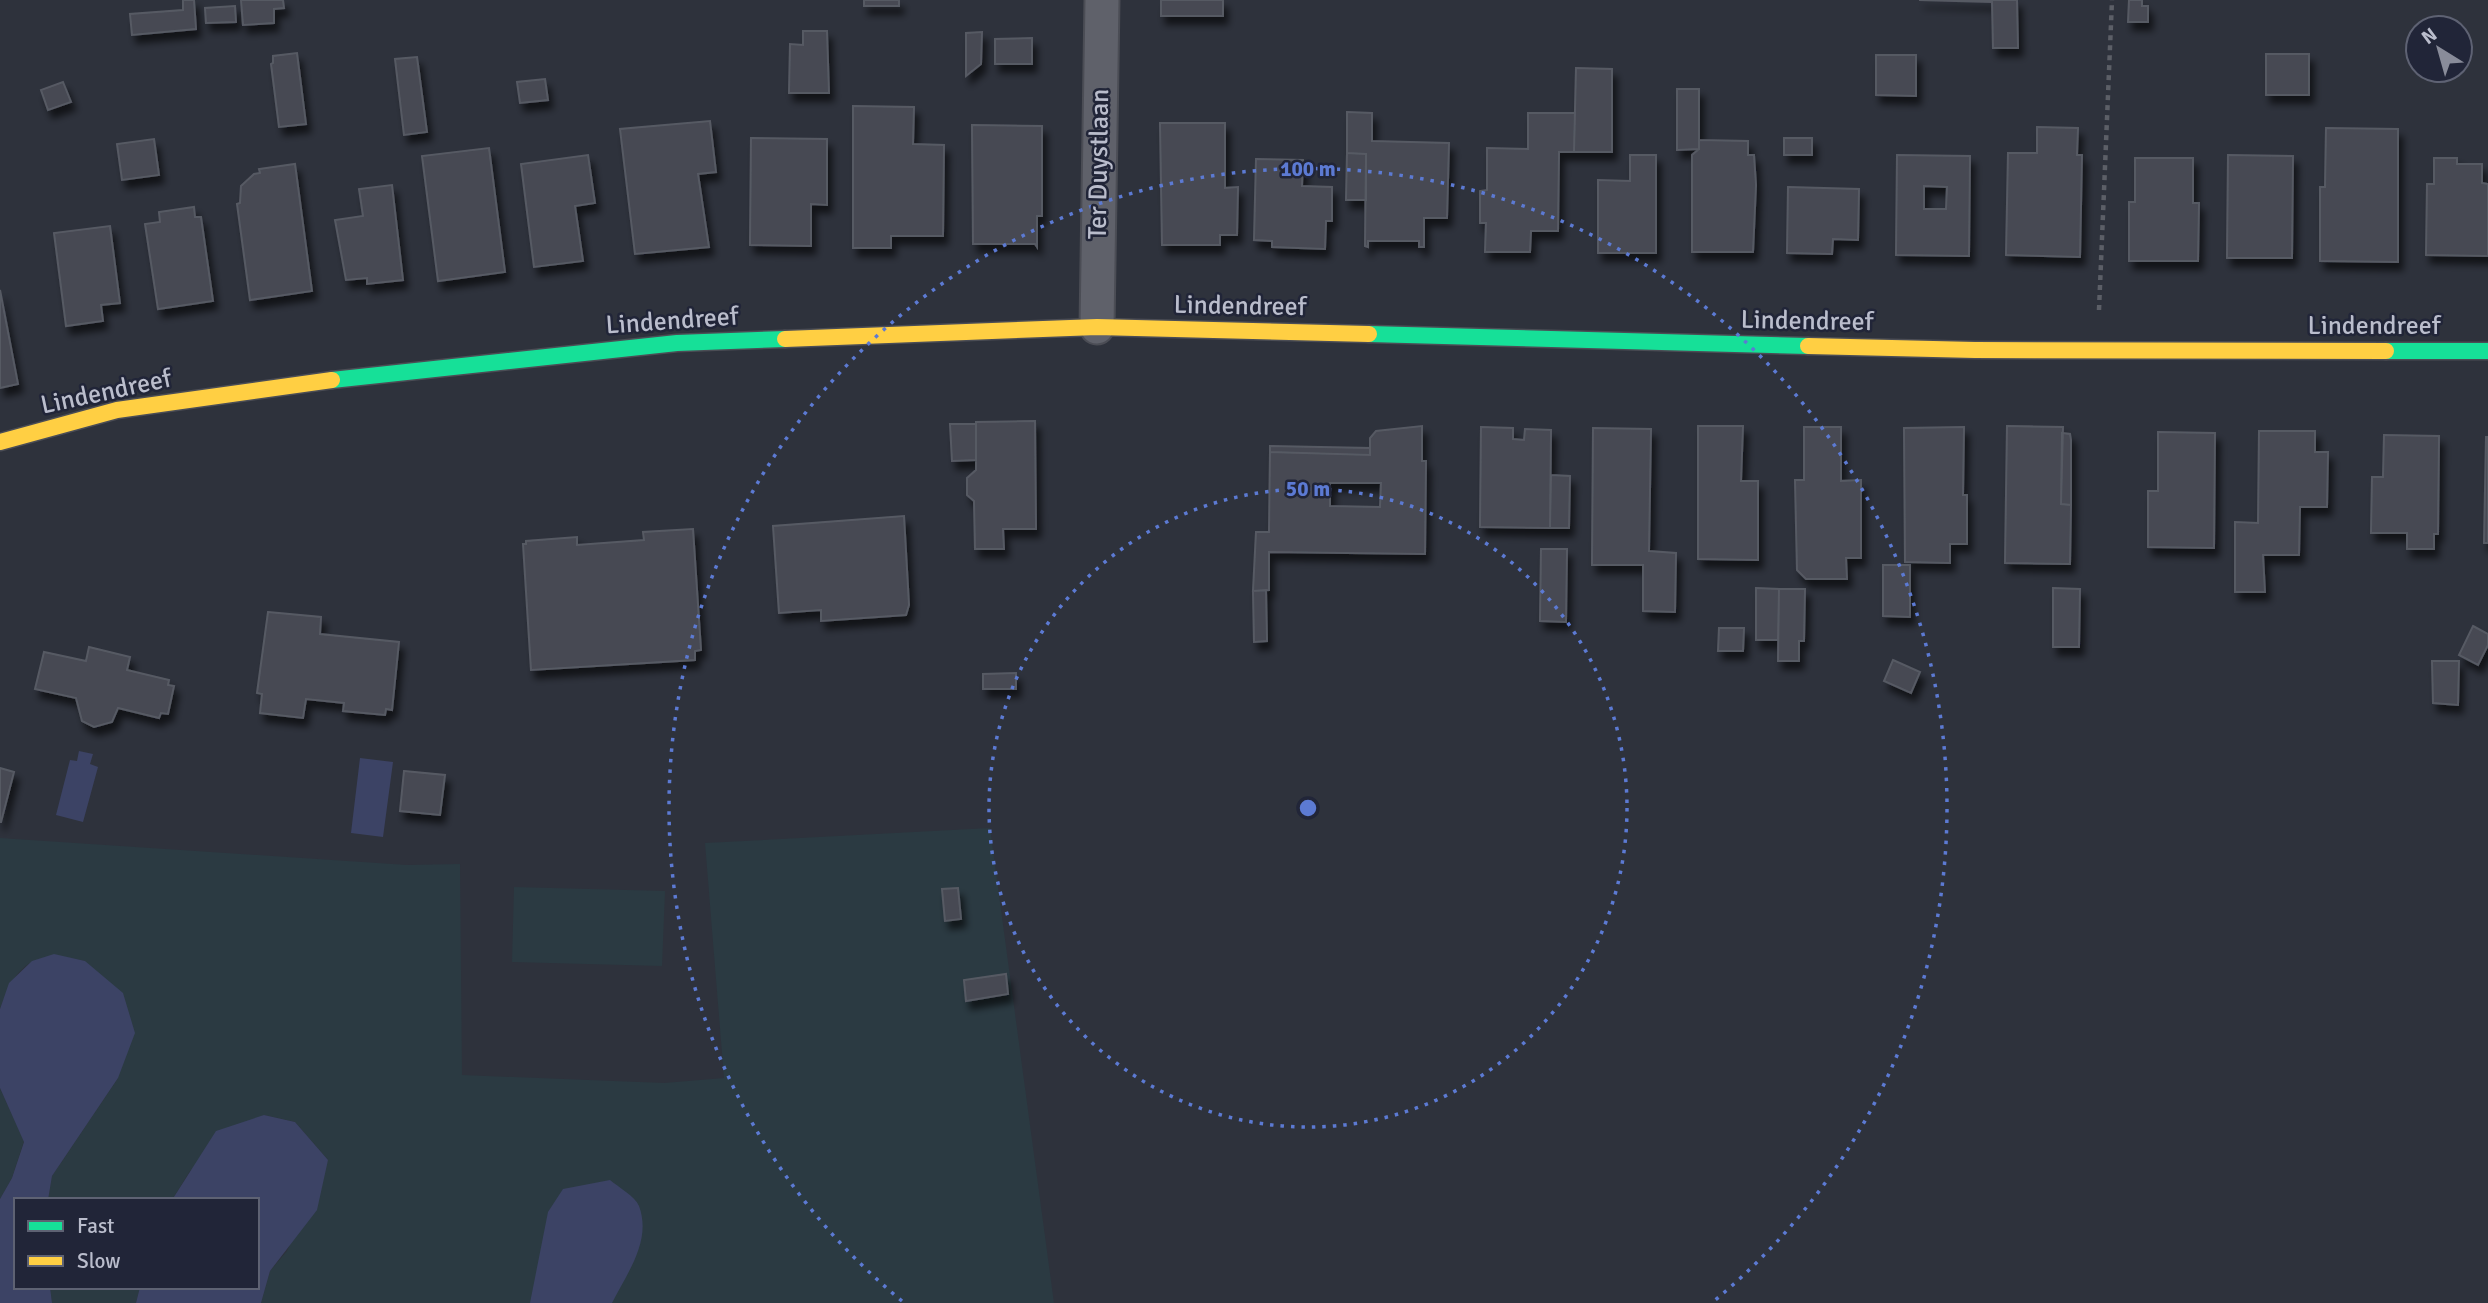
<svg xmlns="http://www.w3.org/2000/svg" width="2488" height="1303" viewBox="0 0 2488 1303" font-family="Signika,sans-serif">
<defs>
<filter id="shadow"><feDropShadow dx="4.5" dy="8" stdDeviation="3.5" flood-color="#0009"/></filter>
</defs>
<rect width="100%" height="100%" fill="#2e323c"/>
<!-- green -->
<path fill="#2b3a42" d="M990,828l64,475h-793l9,-32 17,-20 41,-91 -33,-38 -31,-7 -74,56 -18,29h-124l4,-24 66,-98 -33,-117c-49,-11 -68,0 -85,48v-171l407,27 53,-1 2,211 202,8 60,-5 -19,-235z
M514,887l151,4 -3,75 -150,-4z
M0,1088l24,53 -12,37 -12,21z
M50,1287h90l-4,16h-84z"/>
<!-- water -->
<path fill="#3c4365" d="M79,751l14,3 -3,10 8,3 -15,55 -27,-7 14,-55 7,1z
M360,758l33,4 -10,75 -32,-4z
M54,954l31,7 38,32 12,40 -17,45 -66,98 -4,24h-32v87h34l2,16h-52v-104l12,-21 12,-36 -24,-54v-79l9,-26 23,-22z
M264,1115l31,7 33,38 -11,50 -47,61 -9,32h-125l4,-16h117v-87h-85l44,-69z
M610,1180c8,7 25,16 29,26 13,35 -12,67 -27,97h-82l18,-91 15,-23z"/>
<!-- building -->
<path fill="#464952" stroke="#575a64" stroke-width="2" fill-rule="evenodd" filter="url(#shadow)" d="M183,0h11l2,29 -64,6 -2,-21 53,-4z
M241,0h42l1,8 -10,1v14l-31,2z
M864,0h35v6h-35z
M1161,0h62v16h-62z
M1919,0h73v2z
M1992,0h25l1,48h-25z
M2129,0h13v6h6v16h-20z
M235,6l1,16 -30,1 -1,-15z
M803,31h24l2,62h-40l1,-49 13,1z
M982,32l-1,32 -15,12v-43z
M1032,38v26h-37v-25z
M297,53l9,71 -27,3 -8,-63 2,-1v-7z
M2266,54h43v41h-43z
M1876,55h40v41l-40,-1z
M417,57l10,75 -23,3 -9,-76z
M1576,68l36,1v83h-38z
M545,79l3,21 -28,3 -3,-21z
M63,82l8,20 -23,8 -7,-20z
M1677,89h22v60l-22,1z
M853,106l61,1 -1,37 31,1 -1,91h-52v12h-38z
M1347,112l25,1v28l77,2 -2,75h-23v29h-5v-6h-51v6l-3,-1 1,-92 -19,-1z
M1528,113h47l-1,39h-15l-1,79h-27l-1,21h-45l1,-29h-6v-32l7,-1v-42l41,1z
M710,121l6,51 -18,2 11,73 -74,7 -15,-125z
M1160,123h65v65l13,-1 -1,48h-17v10h-58z
M972,125l70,1v90h-5v31l-2,-3h-62z
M2037,127l41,1 -1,27h5l-2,102 -74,-2 2,-102h29z
M2326,128l72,1v133l-78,-1v-74h5z
M751,138l76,1v66l-16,-1v42l-61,-1z
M1784,138h28v17h-28z
M154,139l5,36 -37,5 -5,-36z
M1699,140l49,1v14h6l2,30 -3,67h-61v-97l7,-6z
M489,148l16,124 -67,9 -16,-125z
M1347,153l19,1v46h-20z
M588,155l7,48 -20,3 8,55 -49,6 -13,-103z
M1630,155h26v98h-58v-73l32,1z
M1897,155l73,1 -1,100 -73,-1zM1924,186l23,1 -1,22h-22z
M2228,155l65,1 -1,102h-65z
M2135,158h58v45h6l-1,58h-69v-59h6z
M2434,158h23v6h25v19l6,1v72l-62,-1 1,-71h7z
M1256,159l47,1 -1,26 30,1v34h-6l-1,28 -53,-2v-6l-18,-1z
M295,164l17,127 -62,9 -13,-96 3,-1 1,-17 13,-12 6,-1 -1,-4z
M392,185l11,95 -36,4v-6l-21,2 -11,-60 28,-4 -4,-27z
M1788,187l71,2 -1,51 -25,-1 -1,15 -45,-1z
M194,207l1,10h6l12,84 -55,8 -13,-85 15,-2 -1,-10z
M110,226l10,77 -19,2 2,16 -37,5 -12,-93z
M0,290l18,94 -18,4z
M1035,421l1,108h-33l1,20h-29l-1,-48 -7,-6v-17l9,-8v-48z
M950,424h26v36l-24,1z
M1422,426v35h4l-1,93 -156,-2v38l-16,1 3,-59h13l1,-80 100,3v-17l6,-7zM1330,483h51l-1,24 -50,-1z
M1698,426h45l-2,55h17v79l-60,-1z
M2007,426l56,1 -2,77 10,1 -1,59 -65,-1z
M1481,427l32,1v11l11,1 1,-11 26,1 -1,98 -70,-1z
M1804,427h37v54l20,-1v78h-15l1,21h-41l-9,-9 -2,-90h9z
M1964,427l-1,68h4v49h-17v19l-45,-1 -1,-134z
M1593,428l58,1 -2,122 27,2 -1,59 -32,-1v-46h-51z
M2259,431h56v21h13l-1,55h-27l-1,48h-36l2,37h-30v-70l23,1z
M2158,432l57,1 -1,115 -66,-1v-56h10z
M2062,433l8,1 1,6v65l-10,-1z
M2384,435l55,1 -1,98h-4v15h-27v-16h-36l1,-56h11z
M2486,437h2v106h-4z
M1270,446l100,2v7l-100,-3z
M1551,475l19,1 -1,52h-19z
M904,516l5,89 -3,10 -85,6v-11l-42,3 -6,-87z
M693,529l8,121 -6,1v9l-164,10 -8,-126h3v-3l51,-4v8l67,-5 -1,-8z
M1541,549h26l-1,73 -26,-1z
M1883,565h27v52l-27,-1z
M1756,588l23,1 -1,51h-22z
M2053,588l27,1 -1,58h-26z
M1779,589h26l-1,52h-5v20h-21z
M1266,590l1,51 -13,1 -1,-51z
M268,612l53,5 -1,17 79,8 -7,68 -6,-1 -1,6 -42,-4 1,-8 -38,-4 -3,19 -43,-5 2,-19 -5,-1z
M2473,626l15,8v11l-10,20 -19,-10z
M1719,628h25l-1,23h-25z
M89,647l41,10 -3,13 42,10 -1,5 6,1 -6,28 -7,-1 -2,5 -41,-10 -6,14 -18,5 -12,-6 -6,-23 -41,-9 9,-37 42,9z
M1893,660l27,12 -9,21 -27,-12z
M2432,661h27l-1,44 -25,-2z
M1016,673v16h-33v-15z
M0,768l14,4 -13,50h-1z
M404,771l41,4 -5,40 -40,-4z
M958,888l3,31 -16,2 -3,-32z
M1006,974l2,20 -42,7 -2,-21z"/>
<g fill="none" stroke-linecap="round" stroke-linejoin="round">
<defs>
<path id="street" d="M1097,327l5,-327"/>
<path id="fast" d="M1369,334l439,12
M2386,351h102
M332,380l345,-37 108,-4"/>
<path id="slow" d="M785,339l312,-12 272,7
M1808,346l167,4 411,1
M0,442l117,-32 215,-30"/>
</defs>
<!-- street casing -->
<use href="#street" stroke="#4b4d55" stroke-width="37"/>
<!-- fast casing -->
<use href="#fast" stroke="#4b4d55" stroke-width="19"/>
<!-- slow casing -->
<use href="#slow" stroke="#4b4d55" stroke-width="19"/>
<!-- path -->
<path stroke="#5c5f67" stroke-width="4.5" stroke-dasharray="5 5" stroke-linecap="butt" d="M2099,310l13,-310"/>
<!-- street -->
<use href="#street" stroke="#5f616a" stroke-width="33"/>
<!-- fast -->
<use href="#fast" stroke="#16e098" stroke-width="16"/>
<!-- slow -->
<use href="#slow" stroke="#ffcf43" stroke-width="16"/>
</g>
<!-- distance rings -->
<g fill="none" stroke="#5c7ad3" stroke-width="3.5" stroke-dasharray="3.5 7">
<circle cx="1308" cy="808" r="319"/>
<path d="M902 1301A639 639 0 1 1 1714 1301"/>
</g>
<g text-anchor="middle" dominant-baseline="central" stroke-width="5" stroke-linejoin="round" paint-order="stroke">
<!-- street labels -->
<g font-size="26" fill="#babdcc" stroke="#212538">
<text transform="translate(1099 164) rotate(-89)">Ter Duystlaan</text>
<text transform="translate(1240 306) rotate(1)">Lindendreef</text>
<text transform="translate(672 321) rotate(-4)">Lindendreef</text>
<text transform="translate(1807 321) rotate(1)">Lindendreef</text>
<text x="2374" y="326">Lindendreef</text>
<text transform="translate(106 392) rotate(-12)">Lindendreef</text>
</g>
</g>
<circle cx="1308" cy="808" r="10" fill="#5c7ad3" stroke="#212538" stroke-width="3.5"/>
<g font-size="21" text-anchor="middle" font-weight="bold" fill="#5c7ad3" stroke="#212538" stroke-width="5" stroke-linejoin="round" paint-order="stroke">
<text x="1308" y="176">100 m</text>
<text x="1308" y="496">50 m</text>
</g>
<!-- legend -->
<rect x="14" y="1198" width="245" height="91" fill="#212538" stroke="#5e6273" stroke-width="2"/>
<rect x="28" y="1221" width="35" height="10" fill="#16e098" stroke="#5e6273" stroke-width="2"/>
<text x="77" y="1233" font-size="21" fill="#babdcc">Fast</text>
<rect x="28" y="1256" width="35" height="10" fill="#ffcf43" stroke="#5e6273" stroke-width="2"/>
<text x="77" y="1268" font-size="21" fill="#babdcc">Slow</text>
<!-- north arrow -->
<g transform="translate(2439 49) rotate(323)"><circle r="33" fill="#212538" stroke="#5e6273" stroke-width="2"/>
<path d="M0-5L12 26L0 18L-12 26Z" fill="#898c9a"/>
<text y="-10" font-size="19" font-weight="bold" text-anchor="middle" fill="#babdcc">N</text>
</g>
</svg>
